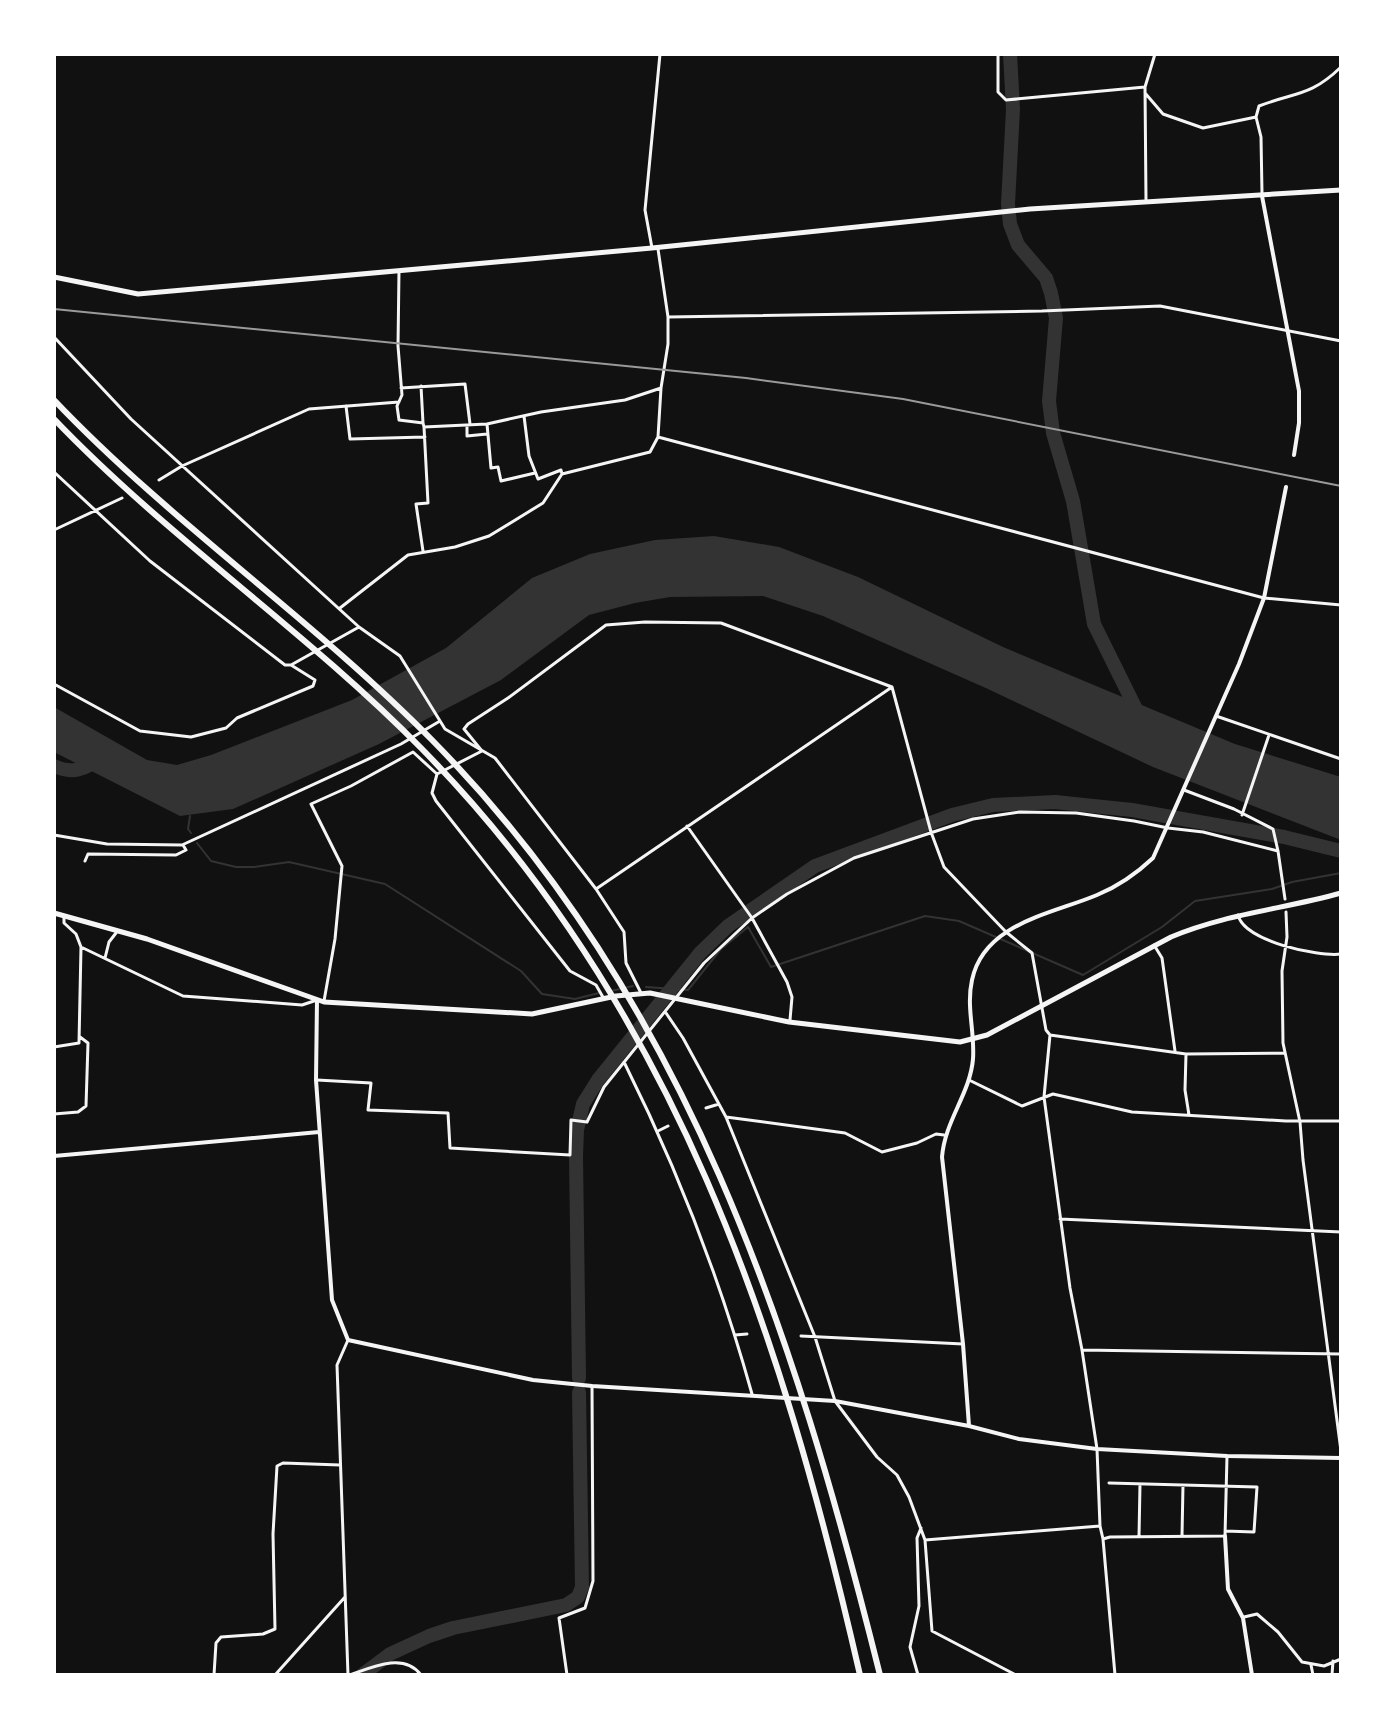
<svg xmlns="http://www.w3.org/2000/svg" width="1395" height="1729" viewBox="0 0 1395 1729" font-family="'Work Sans',sans-serif">
<rect width="100%" height="100%" fill="#111"/>
<!-- water -->
<path fill="#333" d="M714,536l65,11 79,30 145,70 232,97 106,33v63l-188,-73 -165,-78 -165,-73 -60,-20 -93,1 -35,6 -46,12 -88,65 -122,64 -146,65 -53,7 -126,-64v-45l93,53 30,5 34,-10 141,-55 94,-52 86,-70 58,-24 65,-14z"/>
<g fill="none" stroke-linecap="round" stroke-linejoin="round">
<!-- stream -->
<path stroke="#333" stroke-width="2" d="M190,816l-2,13 3,4
M197,843l14,18 25,6h18l35,-5 96,22 136,87 21,23 33,5 24,-6
M646,987l42,3 33,-41 27,-22 23,40 154,-51 34,5 124,54 79,-48 33,-26 77,-12 20,-7 49,-9
M611,991l22,-5"/>
<!-- river -->
<path stroke="#333" stroke-width="14" d="M1010,54l3,55 -5,95 2,20 8,21 28,33 5,15 5,25 -7,83 4,32 20,68 21,123 46,93
M54,766c17,8 33,4 45,-9
M579,1378l-3,-222 1,-26 6,-26 15,-24 74,-92 28,-35 28,-27 87,-60 137,-51 41,-10 62,-3 77,8 152,27 57,14
M362,1675l28,-21 39,-18 24,-8 113,-23 12,-8 4,-10 -3,-195"/>
<!-- minor -->
<path stroke="#f5f5f5" stroke-width="3" d="M998,54v38l8,8 139,-13
M1145,93l18,21 40,14 53,-11
M1262,193l-1,-56 -5,-20 3,-11c36,-14 51,-9 82,-39
M1146,201l-1,-114 10,-33
M652,248l-7,-38 15,-156
M399,271l-1,75 4,49 -5,11 2,14 24,3 1,4 63,-3 54,-12 84,-12 36,-12
M668,317l374,-6 118,-5 181,35
M54,337l77,82 228,208
M421,386l2,37
M401,388l64,-4 5,40
M346,406l4,33 75,-2
M524,416l5,40 9,23 23,-9 1,4
M487,424l4,44 7,-1 3,14 34,-8
M467,425v11l20,-2
M658,437l606,161 77,7
M54,472l96,89 135,104h6
M159,480l23,-14 127,-57 90,-7
M54,530l68,-32
M423,551l-7,-47 12,-1 -4,-76
M340,608l68,-53 47,-8 34,-11 54,-33 19,-29 88,-22 8,-15 3,-49 7,-44v-27l-10,-68
M54,684l86,47 51,6 35,-9 11,-10 76,-32 2,-6 -24,-15 68,-38 41,29 45,73 50,29 101,131 28,43 2,31 15,30
M1216,716l125,43
M1184,790l50,19 39,20 5,22
M1242,815l27,-80
M687,826l65,92 35,64 5,15 -2,23
M54,835l53,9 75,1 219,-101 39,-23
M85,861l3,-7 88,1 10,-5 -3,-5
M596,889l296,-202
M1286,912l1,25 -5,34 1,72 17,79 3,38 38,291
M1238,915c6,26 79,42 103,39
M64,917v6l12,11 5,13 102,49 119,9 15,-5
M1154,945l8,13 13,93
M105,958l4,-16 7,-9
M604,999l-8,-14 -26,-14 -134,-170 -4,-8 5,-19 45,-23 -18,-22 4,-5 40,-26 98,-73 39,-3 76,1 171,64 39,145 13,35 62,65 26,21 14,77 4,5 136,19 -1,36 4,25
M324,1001l11,-62 7,-73 -31,-62 40,-18 62,-34 24,22
M666,1013l17,25 43,79 89,220 20,64 42,56 20,18 12,22 16,43 7,91 84,44
M1050,1035l-6,62 26,191 12,62
M54,1047l25,-4 2,-96
M1186,1054l99,-1
M624,1062c54,108 96,217 128,332
M317,1080l54,3 -3,27 80,3 2,35 120,7 1,-35 16,2 17,-35 100,-124 48,-45 35,-24 67,-36 119,-39 47,-7 56,1 58,8 34,7 35,4 75,19 7,48
M969,1080l53,26 31,-12 79,18 154,9h55
M706,1108l13,-4
M54,1114l24,-2 8,-6 2,-63 -8,-6
M726,1117l119,16 37,19 35,-9 19,-9 8,1
M658,1131l10,-5
M1060,1219l281,13
M735,1335l12,-1
M801,1336l162,8
M348,1340l-11,25 11,310
M1109,1483l148,4 -3,45 -29,-1
M1341,1521v10
M1100,1526l3,13 7,-2 115,-1 2,-80
M1182,1536l1,-51
M1139,1537l1,-53
M1103,1539l12,136
M925,1540l175,-14 -3,-77 -15,-99 259,4
M1244,1617l13,-3 21,18 24,30 22,4 17,-7
M1311,1665l2,10
M214,1675l2,-32 5,-6 42,-3 12,-5 -2,-95 4,-68 6,-3 57,2
M275,1675l70,-78
M350,1675c22,-8 54,-23 71,0
M567,1675l-8,-57 26,-10 8,-27 -1,-195
M918,1675l-8,-28 9,-41 -2,-68 4,-10
M1332,1675l1,-14"/>
<!-- tertiary -->
<path stroke="#f5f5f5" stroke-width="4" d="M1262,196l37,195v32l-5,32
M317,1000l-1,80 16,220 16,40 185,40 59,6 243,15 134,25 50,13 78,10 130,7 114,2
M54,1156l265,-24
M969,1426l-6,-82 -21,-187c3,-37 28,-63 31,-98 2,-27 -7,-52 -1,-79 12,-57 80,-66 125,-85 22,-9 39,-21 56,-37l86,-194 25,-66 22,-111
M1225,1536l3,53 15,29 9,57"/>
<!-- secondary -->
<path stroke="#f5f5f5" stroke-width="5" d="M54,913l93,26 177,63 208,12 84,-18 34,-3 139,29 171,20 27,-7 184,-98c54,-23 113,-28 170,-44"/>
<!-- trunk -->
<path stroke="#f5f5f5" stroke-width="5" d="M54,277l84,17 514,-46 378,-39 311,-19"/>
<!-- motorway -->
<path stroke="#f5f5f5" stroke-width="6" d="M54,400c117,123 259,219 378,340 255,259 362,591 448,935
M54,419c114,119 252,212 367,329 254,258 360,582 439,927"/>
<!-- rail -->
<path stroke="#9a9a9a" stroke-width="2" d="M54,309l692,69 157,21 438,87"/>
</g>
<!-- border -->
<rect width="1395" height="1729" fill="none" stroke="#ffffff" stroke-width="112"/>
</svg>
